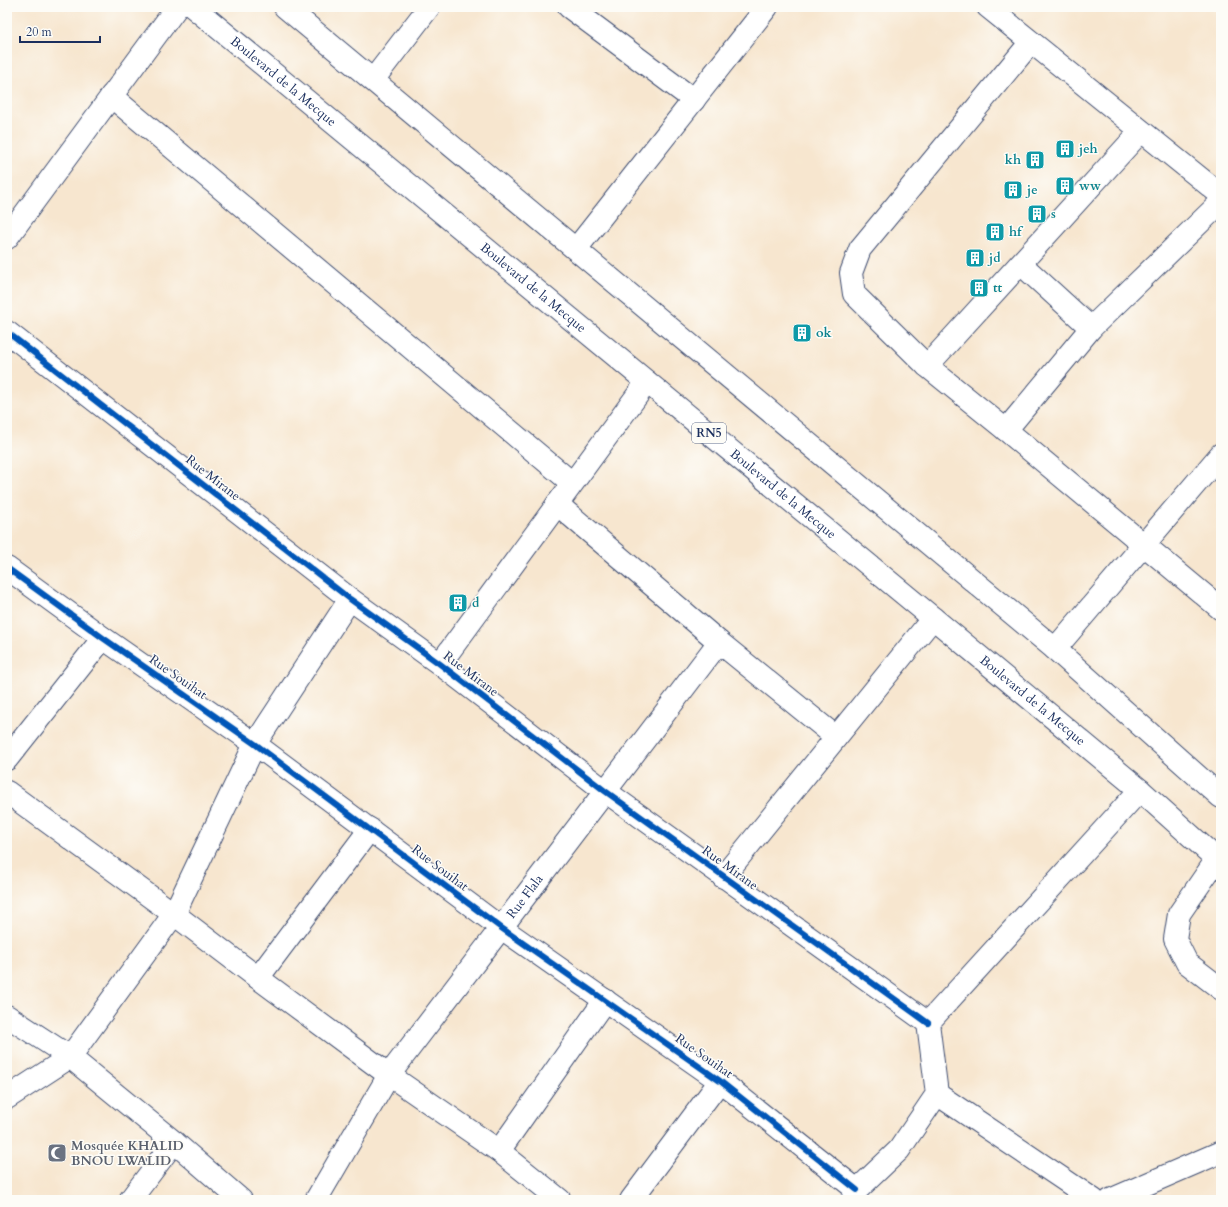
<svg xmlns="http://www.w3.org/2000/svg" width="1228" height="1207" viewBox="0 0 1228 1207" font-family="Cardo,serif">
<rect width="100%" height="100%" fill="#fdfcf7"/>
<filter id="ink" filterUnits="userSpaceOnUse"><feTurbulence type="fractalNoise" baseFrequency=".025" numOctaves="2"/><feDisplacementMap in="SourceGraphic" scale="8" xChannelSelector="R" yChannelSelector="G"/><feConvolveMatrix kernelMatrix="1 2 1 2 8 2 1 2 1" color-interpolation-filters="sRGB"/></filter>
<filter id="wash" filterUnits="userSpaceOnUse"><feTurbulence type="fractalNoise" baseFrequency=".012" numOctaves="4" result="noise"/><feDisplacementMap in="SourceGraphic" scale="16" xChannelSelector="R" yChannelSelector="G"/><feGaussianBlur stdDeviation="0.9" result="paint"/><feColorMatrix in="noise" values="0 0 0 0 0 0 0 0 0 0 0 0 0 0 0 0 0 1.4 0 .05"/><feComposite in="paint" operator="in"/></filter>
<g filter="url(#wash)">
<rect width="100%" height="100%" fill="#f7e6cf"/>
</g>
<g filter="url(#ink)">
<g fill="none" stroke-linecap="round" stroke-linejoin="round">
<defs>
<g id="minor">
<path d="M569,7l125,93"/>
<path d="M988,7l233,188"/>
<path d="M1031,42l-171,207 -9,24 3,21 73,72 79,64 215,179"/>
<path d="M373,80l56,-73"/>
<path d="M111,96l461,387"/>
<path d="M7,238l170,-231"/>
<path d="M576,249l191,-242"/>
<path d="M1021,264l70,64"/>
<path d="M7,332l343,267 90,65 165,127 323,232"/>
<path d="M927,366l214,-235"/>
<path d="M1006,430l85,-102 130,-126"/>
<path d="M557,504l162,138 117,95"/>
<path d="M7,568l96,70 152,106 245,183 220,154 137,109"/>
<path d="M1055,649l166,-195"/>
<path d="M440,664l207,-282"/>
<path d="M7,759l96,-121"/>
<path d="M7,792l167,122 84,64 131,97 110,76 61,49"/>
<path d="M1217,859l-38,55 -4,25 12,24 34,26"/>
<path d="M723,877l210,-259"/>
<path d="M258,978l112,-149"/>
<path d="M7,1016l63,41 104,85 67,58"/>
<path d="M937,1094l157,106"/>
<path d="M7,1098l63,-41 104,-143 81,-170 95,-145"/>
<path d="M499,1151l106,-151"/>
<path d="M130,1200l44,-58"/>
<path id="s1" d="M316,1200l73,-125 330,-433"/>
<path d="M631,1200l89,-119"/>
<path d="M852,1200l5,-10 42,-40 38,-56 -9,-71 212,-233"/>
<path d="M1110,1200l111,-48"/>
</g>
<g id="major">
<path id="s2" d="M193,7l740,611 207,172 81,73"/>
<path d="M285,7l770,642 166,148"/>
</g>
</defs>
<!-- minor casing -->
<use href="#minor" stroke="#3c4a6f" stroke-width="24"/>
<!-- major casing -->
<use href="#major" stroke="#3c4a6f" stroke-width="24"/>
<!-- minor -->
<use href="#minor" stroke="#fff" stroke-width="22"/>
<!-- major -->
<use href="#major" stroke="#fff" stroke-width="22"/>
<defs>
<path id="cycleway" d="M7,332l343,267 90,65 165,127 323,232
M7,568l96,70 152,106 245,183 220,154 137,109"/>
</defs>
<!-- cycleway casing -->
<use href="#cycleway" stroke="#fdfcf7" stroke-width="8"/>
<!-- cycleway -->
<use href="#cycleway" stroke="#0057b8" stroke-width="6"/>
</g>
</g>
<!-- icons -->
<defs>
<symbol id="building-square" viewBox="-11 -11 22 22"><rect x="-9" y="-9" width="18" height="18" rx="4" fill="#0f9aa8" stroke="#fdfcf7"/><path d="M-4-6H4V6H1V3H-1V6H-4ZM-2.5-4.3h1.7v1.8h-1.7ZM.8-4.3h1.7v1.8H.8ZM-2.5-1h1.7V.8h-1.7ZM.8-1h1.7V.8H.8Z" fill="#fff"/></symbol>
<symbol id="mosque-square" viewBox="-11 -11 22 22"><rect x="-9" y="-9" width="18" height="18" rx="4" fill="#6b7280" stroke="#fdfcf7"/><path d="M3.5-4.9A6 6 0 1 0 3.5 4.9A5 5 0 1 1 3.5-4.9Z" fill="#fff"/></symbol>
</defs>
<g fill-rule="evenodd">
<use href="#building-square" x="1054" y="138" width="22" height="22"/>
<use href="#building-square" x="1024" y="149" width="22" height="22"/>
<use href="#building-square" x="1054" y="175" width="22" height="22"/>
<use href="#building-square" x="1002" y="179" width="22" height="22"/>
<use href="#building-square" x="1026" y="203" width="22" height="22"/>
<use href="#building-square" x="984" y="221" width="22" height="22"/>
<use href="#building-square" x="964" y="247" width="22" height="22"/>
<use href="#building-square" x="968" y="277" width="22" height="22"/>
<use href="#building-square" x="791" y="322" width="22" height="22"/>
<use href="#building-square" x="447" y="592" width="22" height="22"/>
<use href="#mosque-square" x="46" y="1142" width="22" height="22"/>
</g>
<g text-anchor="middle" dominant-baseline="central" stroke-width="3" stroke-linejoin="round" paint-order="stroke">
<!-- shield labels -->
<rect fill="#fdfcf7" stroke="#5f6c8c" stroke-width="1" x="692" y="423" width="34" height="20" rx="3"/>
<g font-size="12" font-weight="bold" fill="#1b2f5e">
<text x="709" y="433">RN5</text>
</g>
<!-- street labels -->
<g font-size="13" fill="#1b2f5e" stroke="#fdfcf7">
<text stroke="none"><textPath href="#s2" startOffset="117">Boulevard de la Mecque</textPath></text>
<text stroke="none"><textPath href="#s2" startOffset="441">Boulevard de la Mecque</textPath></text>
<text transform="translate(213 478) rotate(38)">Rue Mirane</text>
<text stroke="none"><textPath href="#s2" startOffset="765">Boulevard de la Mecque</textPath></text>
<text transform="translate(471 674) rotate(37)">Rue Mirane</text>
<text transform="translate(178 677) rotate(35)">Rue Souihat</text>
<text stroke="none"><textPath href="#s2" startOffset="1089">Boulevard de la Mecque</textPath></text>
<text transform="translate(440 868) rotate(37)">Rue Souihat</text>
<text transform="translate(730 868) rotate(36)">Rue Mirane</text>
<text stroke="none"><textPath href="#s1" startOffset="369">Rue Flala</textPath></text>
<text transform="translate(704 1056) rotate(35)">Rue Souihat</text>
</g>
<!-- culture labels -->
<g font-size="13" font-weight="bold" fill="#0d838f" stroke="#fdfcf7" text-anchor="start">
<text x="1079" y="149">jeh</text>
<text x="1021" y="160" text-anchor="end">kh</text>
<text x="1079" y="186">ww</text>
<text x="1027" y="190">je</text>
<text x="1051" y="214">s</text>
<text x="1009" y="232">hf</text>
<text x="989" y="258">jd</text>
<text x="993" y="288">tt</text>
<text x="816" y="333">ok</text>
<text x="472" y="603">d</text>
</g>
<!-- worship labels -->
<g font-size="13" font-weight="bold" fill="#5b616d" stroke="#fdfcf7" text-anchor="start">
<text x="71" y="1146">Mosquée KHALID<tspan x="71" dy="15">BNOU LWALID</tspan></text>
</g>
</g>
<!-- margin -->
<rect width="1228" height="1207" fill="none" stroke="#fdfcf7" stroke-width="24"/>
<!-- scale -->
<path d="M20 36v6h80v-6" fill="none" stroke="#1b2f5e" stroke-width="2"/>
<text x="26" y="36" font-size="12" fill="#1b2f5e" stroke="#fdfcf7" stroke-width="3" paint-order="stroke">20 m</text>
</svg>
